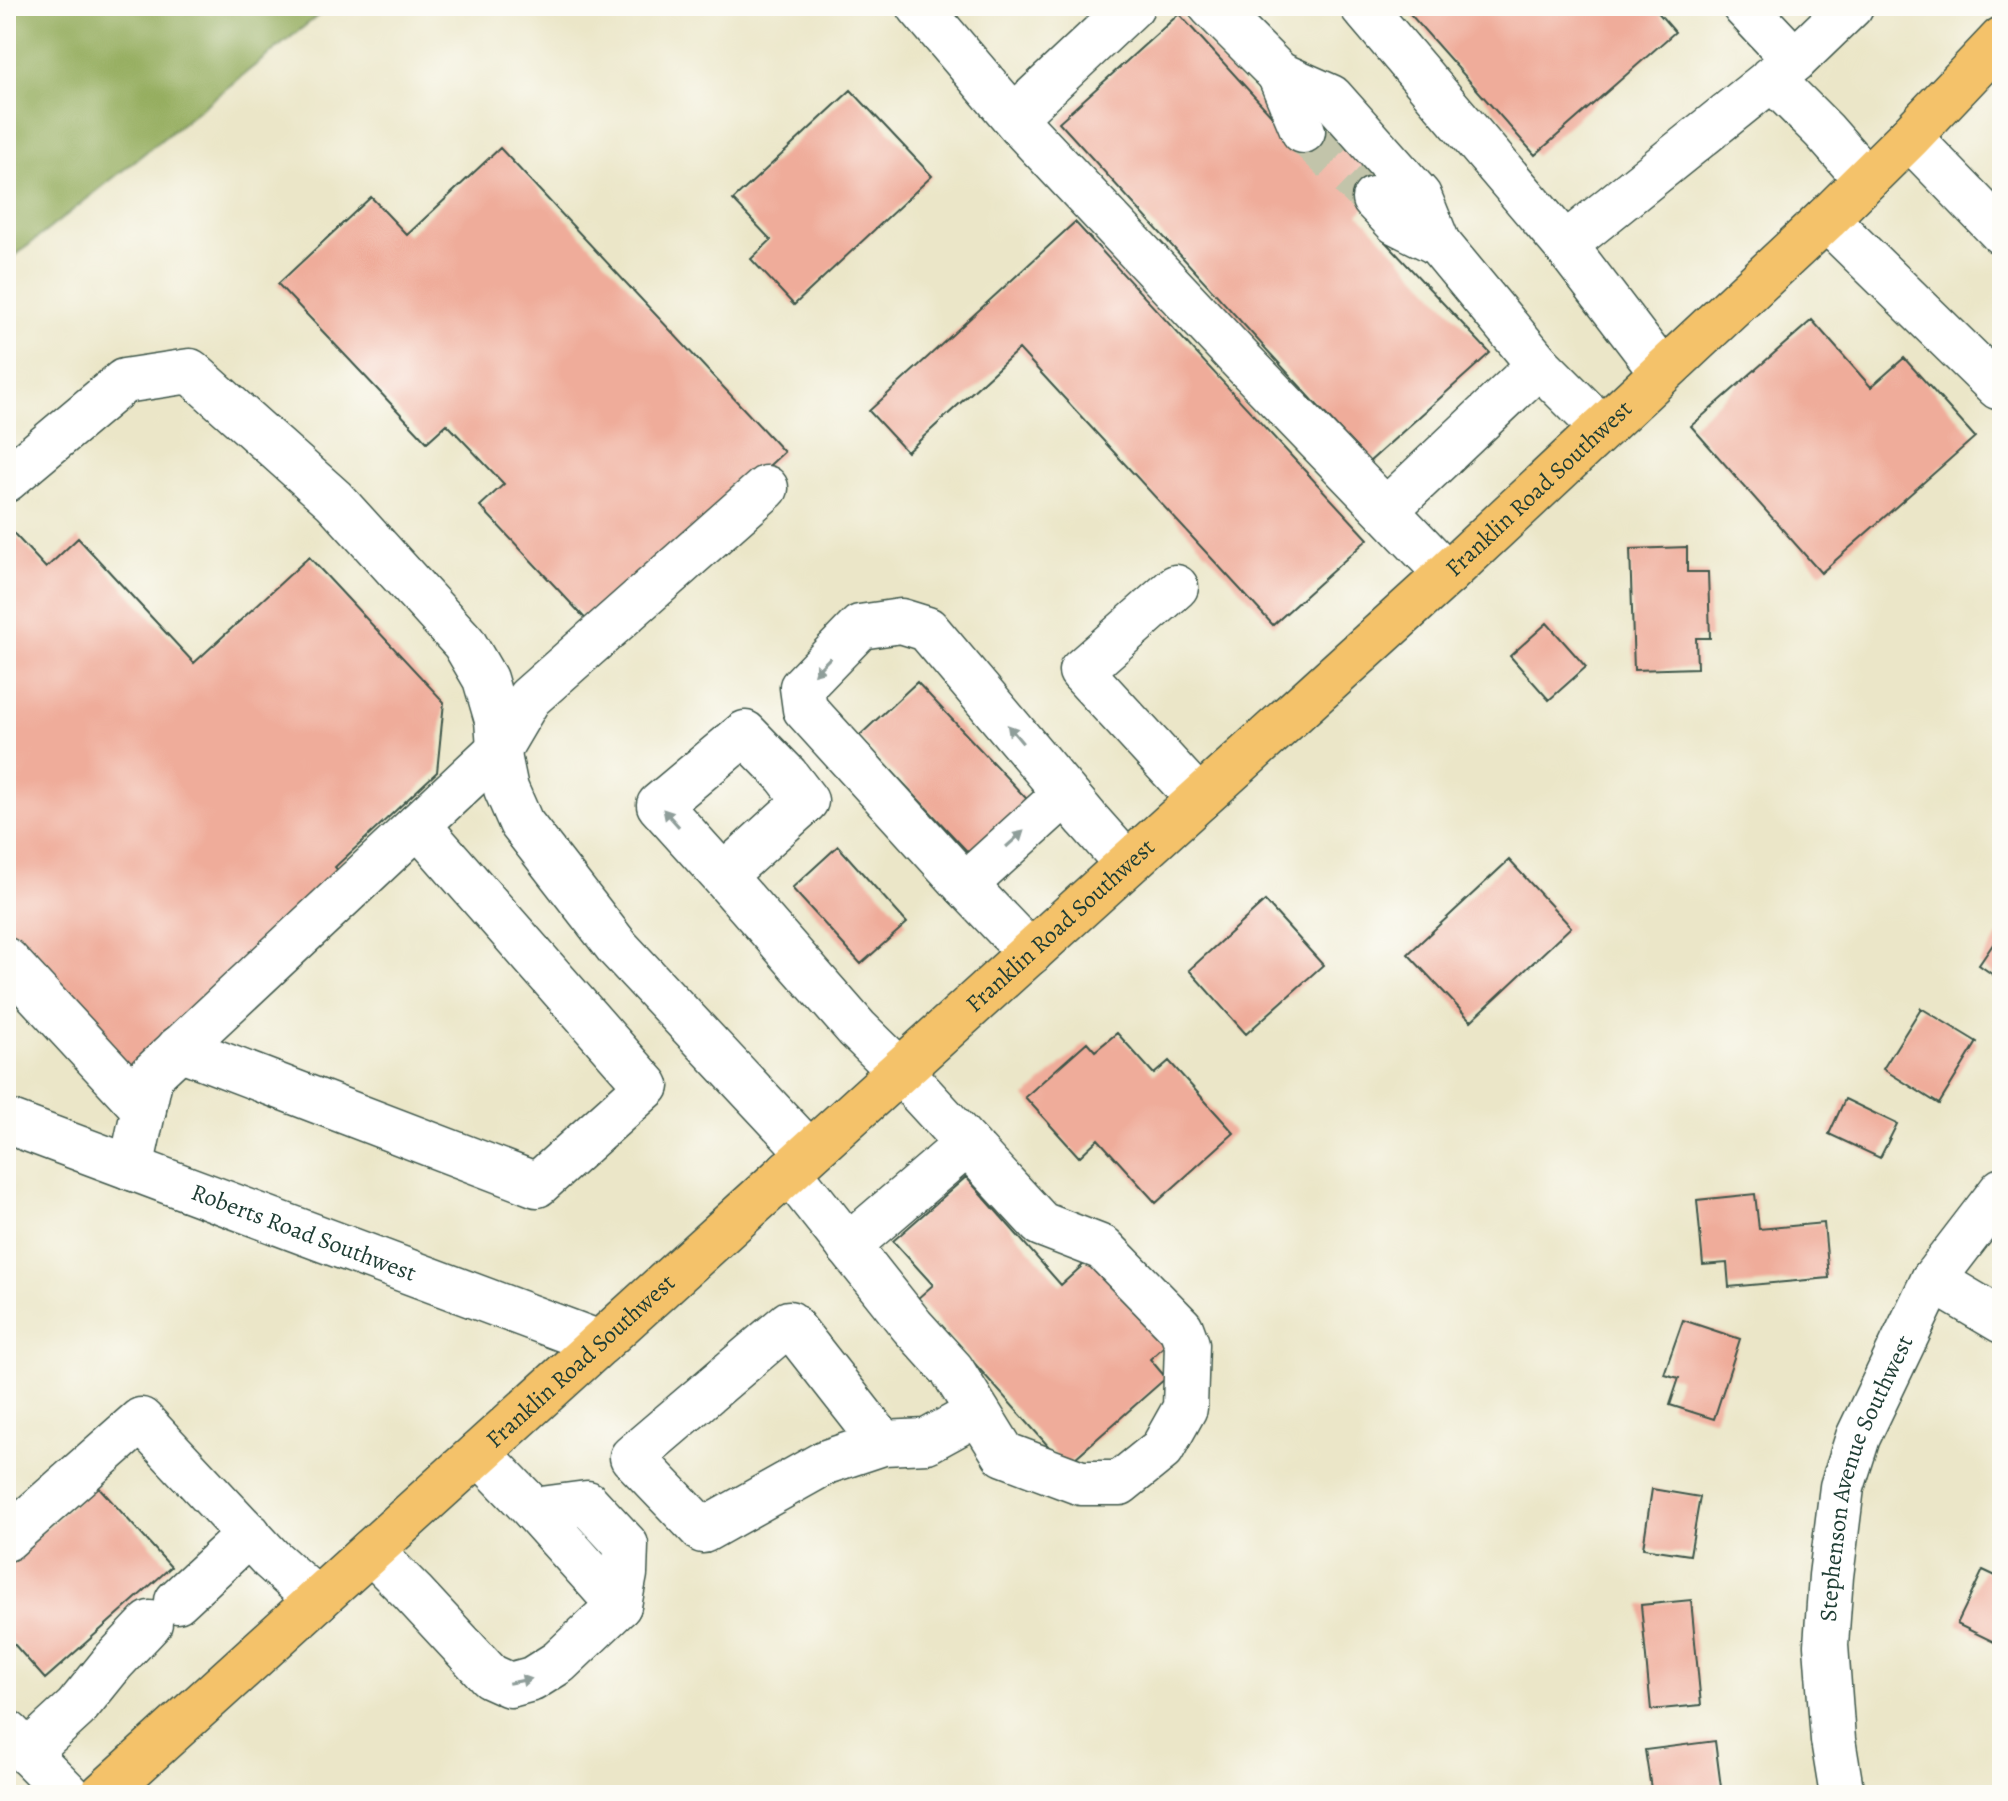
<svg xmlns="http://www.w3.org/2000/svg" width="2008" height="1801" viewBox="0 0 2008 1801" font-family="Alegreya,serif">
<rect width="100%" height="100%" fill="#fdfcf7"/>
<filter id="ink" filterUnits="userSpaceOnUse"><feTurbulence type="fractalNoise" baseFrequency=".0125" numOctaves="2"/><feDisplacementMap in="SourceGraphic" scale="16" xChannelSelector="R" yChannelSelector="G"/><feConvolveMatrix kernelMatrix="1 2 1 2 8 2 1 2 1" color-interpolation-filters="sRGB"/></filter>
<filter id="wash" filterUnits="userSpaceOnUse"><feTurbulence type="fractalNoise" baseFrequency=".006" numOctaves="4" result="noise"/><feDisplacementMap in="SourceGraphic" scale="32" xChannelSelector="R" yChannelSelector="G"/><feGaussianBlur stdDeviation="1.8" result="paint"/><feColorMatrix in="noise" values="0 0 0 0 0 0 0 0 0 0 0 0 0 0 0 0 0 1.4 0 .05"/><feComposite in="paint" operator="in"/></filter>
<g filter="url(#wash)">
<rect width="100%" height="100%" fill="#ebe6c8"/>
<!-- forest -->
<path fill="#96ae60" stroke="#5a764a" stroke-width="2" d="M6,6h324l-324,257z"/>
<g id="blocks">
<!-- building -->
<path fill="#efac9a" d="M1403,6h256l-4,3 20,23 -140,123z
M1179,14l114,125 32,-29 64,72 -30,32 131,139 -121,109 -310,-340z
M851,90l81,86 -138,129 -43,-46 20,-19 -38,-40z
M500,148l284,304 -190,176 -114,-122 24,-22 -57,-60 -20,18 -149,-158 93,-87 36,38z
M1075,222l293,317 -95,86 -254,-276 -112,103 -38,-41z
M1812,320l59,67 33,-29 71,79 -154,136 -130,-147z
M6,525l40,43 32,-30 116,125 115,-106 135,145 -7,70 -102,95 11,13 -210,195 -130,-140z
M1687,547v25h21l2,66h-14l1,30 -63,2 -4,-121z
M1547,623l39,44 -37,33 -39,-44z
M917,682l121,129 -58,54 -121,-129z
M838,846l69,77 -46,41 -69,-76z
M1509,860l62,67 -100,94 -63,-67z
M1265,901l58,64 -77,69 -57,-64z
M2002,931v50l-23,-16z
M1921,1008l56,34 -38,62 -56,-35z
M1117,1033l37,41 15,-13 65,72 -78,70 -58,-64 -19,18 -54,-60 62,-55 8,9z
M1845,1099l52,25 -17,34 -51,-24z
M966,1177l95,108 34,-31 76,86 -21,19 16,19 -100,88 -149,-167 16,-14 -40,-44z
M1755,1194l4,35 65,-6 5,55 -100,9 -2,-24 -24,2 -6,-65z
M1683,1320l57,19 -26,80 -44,-14 9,-27 -15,-4z
M96,1484l75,83 -126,112 -39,-44v-71z
M1652,1489l48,8 -10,58 -47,-7z
M1983,1570l19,9v67l-45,-22z
M1691,1600l10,105 -50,5 -10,-105z
M1715,1741l7,54h-70l-7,-45z"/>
</g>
</g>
<g filter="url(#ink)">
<use href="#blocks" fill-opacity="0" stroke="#3e564a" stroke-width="2"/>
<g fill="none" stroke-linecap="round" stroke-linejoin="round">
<!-- minor-tunnel -->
<path stroke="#c2c4aa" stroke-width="44" stroke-dasharray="44 22" stroke-linecap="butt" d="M1303,131l71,68"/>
<defs>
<g id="minor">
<path d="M919,6l102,120 219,233 207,215"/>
<path d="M1211,6l68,68 52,23 88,99 19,47 101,122 -153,145"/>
<path d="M1362,6l203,239 230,-185 -51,-54"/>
<path d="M1795,60l56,-54"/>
<path d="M1279,74l24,57"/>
<path d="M1771,78l53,53 42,48"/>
<path d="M1014,117l118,-111"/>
<path d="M1909,137l93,96"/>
<path d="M1374,199l22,23 42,21"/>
<path d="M1826,219l172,168 4,-1"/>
<path d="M1565,245l97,127"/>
<path d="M1539,365l63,63"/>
<path d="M6,480l118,-99 66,-10 144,129 130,143 21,36 12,41 3,40 6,29 15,34 97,125 191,204"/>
<path d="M1176,587l-95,84 118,128"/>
<path d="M723,876l83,-75 -20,-26 -41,-42 -86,72 64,71 134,153 43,42 141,153 62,24 78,80 6,16 -2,64 -23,41 -42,34h-39l-77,-29 -52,-84 -40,-44 -123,-155"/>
<path d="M965,885l100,-91"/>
<path d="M1030,953l-65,-68 -160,-176 -3,-22 58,-60 41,-6 26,8 160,190 40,45"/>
<path d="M6,960l138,149"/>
<path d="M179,1048l358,137 110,-99 -229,-261"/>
<path id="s1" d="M6,1121l594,222"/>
<path d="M131,1168l20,-93 348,-326 30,-51 237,-210"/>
<path d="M848,1246l119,-102"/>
<path d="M1933,1280l69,41"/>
<path d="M883,1443l-94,-120 -157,134 71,74 123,-69 57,-19 44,-2 51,-28"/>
<path d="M534,1510l53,-7 39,42 -1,29 -6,31"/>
<path d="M6,1539l135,-119 130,139 46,41"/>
<path d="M371,1551l42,42 77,83 20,9 22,-6 27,-17 60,-57 -85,-95 -55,-57"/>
<path d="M177,1601l72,-67"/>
<path d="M8,1733l61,62"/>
<path d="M27,1753l49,-45 38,-47 36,-38"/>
<path id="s2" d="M1842,1795l-9,-55 -7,-95 5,-69 11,-89 16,-50 75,-157 69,-90"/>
</g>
<g id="major">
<path id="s3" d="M102,1795l1345,-1221 379,-355 83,-82 93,-98"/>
</g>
</defs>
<!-- minor casing -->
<use href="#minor" stroke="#3e564a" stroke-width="47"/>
<!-- major casing -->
<use href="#major" stroke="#3e564a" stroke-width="47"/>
<!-- minor -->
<use href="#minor" stroke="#fff" stroke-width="44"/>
<!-- major -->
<use href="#major" stroke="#f4c26a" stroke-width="44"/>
</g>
<!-- one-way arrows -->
<defs><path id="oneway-solid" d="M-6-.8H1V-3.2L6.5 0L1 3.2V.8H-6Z" transform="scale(2)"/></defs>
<g fill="#8f9e9a">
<use href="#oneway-solid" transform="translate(822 666) rotate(134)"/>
<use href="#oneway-solid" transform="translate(1015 734) rotate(-130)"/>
<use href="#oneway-solid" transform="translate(671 818) rotate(-132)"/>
<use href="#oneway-solid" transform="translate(1015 839) rotate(-42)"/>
<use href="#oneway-solid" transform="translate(520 1681) rotate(-11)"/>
</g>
</g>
<g text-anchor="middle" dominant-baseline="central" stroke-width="6" stroke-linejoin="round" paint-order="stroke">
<!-- street labels -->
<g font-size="24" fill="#1f3d34" stroke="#fdfcf7">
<text stroke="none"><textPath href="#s3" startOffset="1942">Franklin Road Southwest</textPath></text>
<text stroke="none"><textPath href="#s3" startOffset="1294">Franklin Road Southwest</textPath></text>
<text stroke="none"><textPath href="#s1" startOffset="318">Roberts Road Southwest</textPath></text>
<text stroke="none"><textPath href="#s3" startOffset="646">Franklin Road Southwest</textPath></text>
<text stroke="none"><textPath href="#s2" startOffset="324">Stephenson Avenue Southwest</textPath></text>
</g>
</g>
<!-- margin -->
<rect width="2008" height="1801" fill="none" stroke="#fdfcf7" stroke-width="32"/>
</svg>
